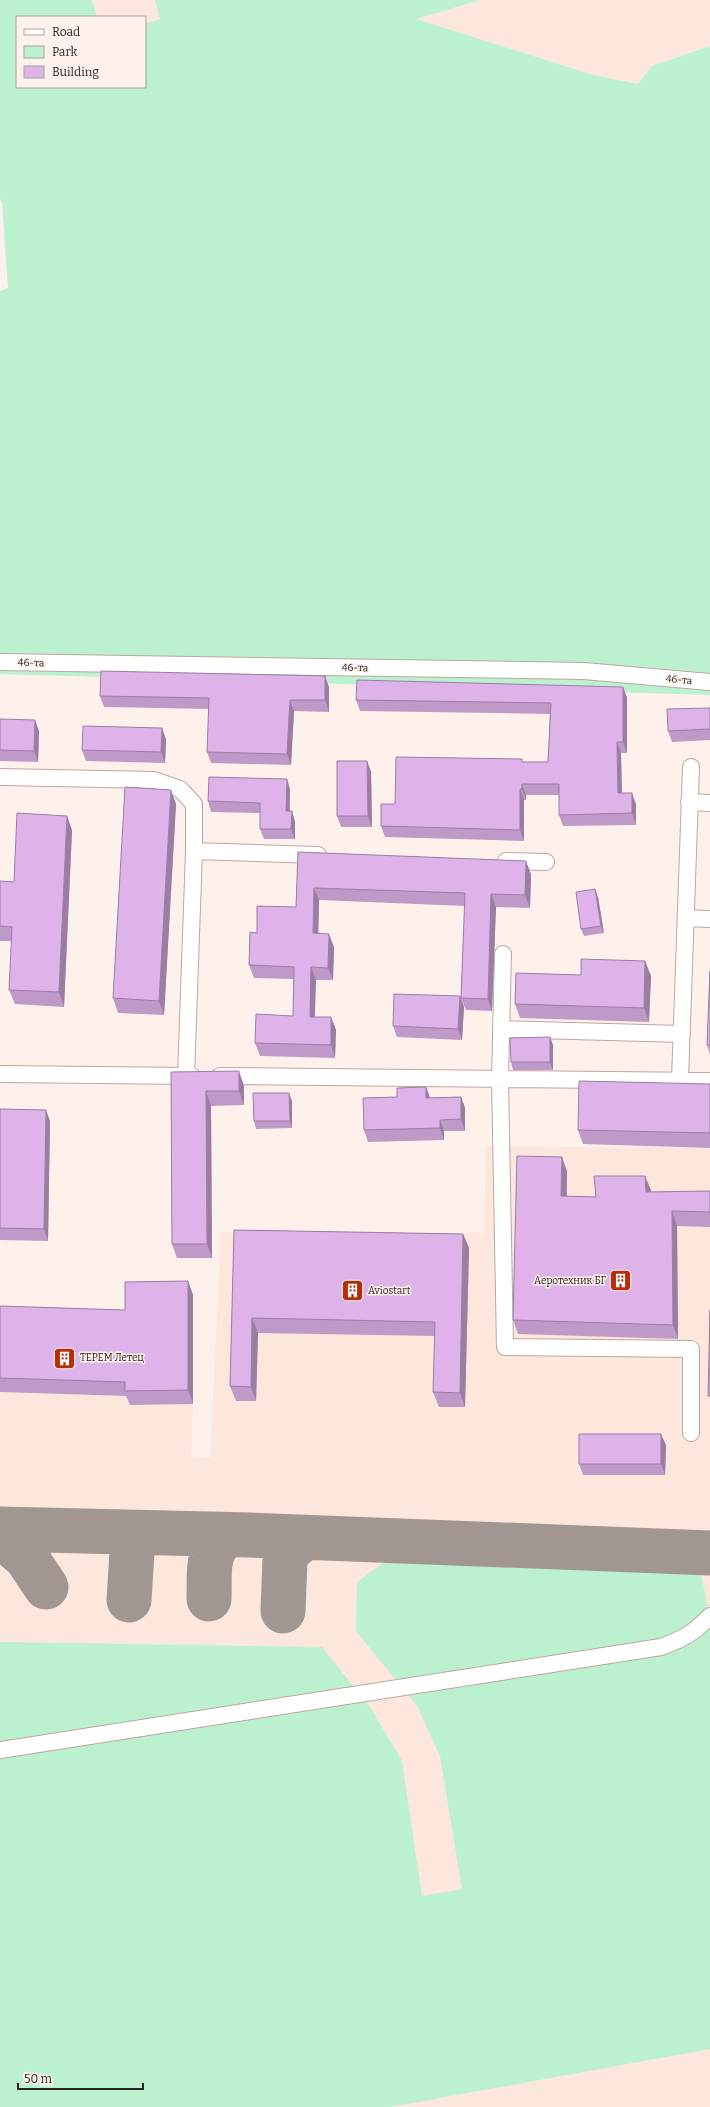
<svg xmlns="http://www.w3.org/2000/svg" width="710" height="2107" viewBox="0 0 710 2107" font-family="Bitter,serif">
<rect width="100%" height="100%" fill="#fef1ec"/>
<!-- built -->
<path fill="#fde6dc" d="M92,0h63l5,19 -15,5v-7h-48z
M480,0h230v46l-58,20 -14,18 -72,-11 -151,-54z
M486,1146l224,2v959h-710v-715l130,4v9l63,-1 -2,53 19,1 11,-226 263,1z"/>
<!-- green -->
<path fill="#bcf1d0" d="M0,0h92l5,17h-80v70h128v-63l15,-5 -5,-19h325l-64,19 177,56 45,9 14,-18 58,-20v649l-710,-21v-383l8,-3 -6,-85 -2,-4z
M383,1563l318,10 9,46v430l-319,58h-391v-465l322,5 50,63 30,51 20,135 40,-7 -22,-133 -23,-50 -61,-75 1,-49z"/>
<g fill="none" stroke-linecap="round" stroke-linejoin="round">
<!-- taxiway -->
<path stroke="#a19692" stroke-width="45" d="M0,1529l250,6 460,18
M0,1535l26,22 20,30
M209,1599c1,-25 -4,-47 17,-64
M129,1600l3,-48 2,-7 11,-12
M283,1611l2,-51c3,-12 12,-16 21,-23"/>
<defs>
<path id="minor" d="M0,662l584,9 126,11
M0,777l154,3 26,9 14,15v47l-8,225
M689,802l21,1
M194,851l124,4
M506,861l40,1
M686,918l24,1
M503,954l-3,124 5,269 186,2v84
M501,1029l181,5
M0,1074l192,2
M220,1076l490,5
M680,1080l11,-313
M0,1750l661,-103c22,-8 33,-14 49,-31"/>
</defs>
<!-- minor casing -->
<use href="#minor" stroke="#bba79f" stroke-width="18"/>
<!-- minor -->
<use href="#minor" stroke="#fff" stroke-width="16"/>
</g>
<!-- wall -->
<path fill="#bf9ac9" d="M329,687v25l-35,-1 -3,54 -80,-2 -4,-11 2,-43 -105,-2 -4,-11z
M623,687l4,11v55h-6l1,40 14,11v21l-73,1 -4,-11v-20h-33v5h-2v41l-139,-4 -4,-11 14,-22 128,-42h25l2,-48 -190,-3 -4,-11z
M710,708v32l-38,2 -4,-11z
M0,719l39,12 -1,31 -38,-1z
M166,739l-1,24 -79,-2 -4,-11z
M367,761l4,11 1,55h-31l-4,-11z
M287,779l3,11v21h2l3,11v17h-31l-4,-10v-16l-49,-1 -3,-11z
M176,804l-12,211 -46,-2 -5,-15z
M72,830l-8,177 -49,-3 -6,-14 3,-49h-12v-60l14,1z
M298,852l233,22 -1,34 -34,-1 -4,104 -26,-1 -5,-12 4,-92 -146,-6 -1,34 16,13 -1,33h-17l-1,37h16l5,13 -1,28 -75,-2 -5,-13 38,-27 1,-37 -40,-1 -5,-13 8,-32 39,-26z
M598,897l6,36 -20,3 -3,-7z
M645,961l6,15 -2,46 -129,-4 -5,-14 66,-29z
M710,971v84l-3,-10z
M460,996l4,11 -2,33 -65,-3 -4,-11z
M550,1037l3,8v25h-40l-2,-8z
M171,1072l73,14v19l-33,1 1,152h-35l-5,-14z
M710,1084v64l-127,-4 -5,-14z
M426,1087l4,11 31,-1 4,11v23h-21v9l-76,2 -4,-12 33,-33z
M292,1101v27l-36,1 -2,-8z
M0,1109l50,12 -2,120 -48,-1z
M562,1157l5,15v24l29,1 55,-7v2l59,-1v36l-33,-1 1,113 -160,-5 -5,-14z
M234,1230l229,4 6,14 -4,159h-26l-6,-15 2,-56 -177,-3 -2,68h-20l-6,-15z
M188,1281l5,14v109l-63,1 -4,-9 -126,-4v-86l125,4z
M666,1445l-1,30h-82l-4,-11z"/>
<!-- shaded-wall -->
<path fill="#9b7da4" d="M325,676l4,11v25l-4,-12z
M623,687l4,11v55l-4,-11z
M290,700l4,11 -3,54 -4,-11z
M35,720l4,11 -1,31 -4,-11z
M162,728l4,11 -1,24 -4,-11z
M617,742l4,11 1,51 -4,-11z
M367,761l4,11 1,55 -4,-11z
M287,779l3,11 -1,31 -3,-10z
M522,784l4,11v5l-4,-11z
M520,789l4,11v41l-4,-11z
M171,790l5,14 -12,211 -5,-14z
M632,793l4,11v21l-4,-12z
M292,811l3,11v17l-4,-10z
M67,816l5,14 -8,177 -5,-15z
M526,861l5,13 -1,34 -5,-13z
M314,888l5,12 -1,46 -5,-13z
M595,889l3,8 6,36 -3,-7z
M491,894l5,13 -4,104 -4,-12z
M329,934l5,13 -1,33 -5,-12z
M645,961l6,15 -2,46 -5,-14z
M311,967l5,13 -2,49 -4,-12z
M460,996l4,11 -2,33 -4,-11z
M331,1017l5,13 -1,28 -4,-13z
M550,1037l3,8v25l-3,-8z
M239,1071l5,15v19l-5,-14z
M426,1087l4,11h-4z
M206,1091l5,15 1,152 -5,-14z
M289,1093l3,8v27l-2,-7z
M461,1097l4,11v23l-4,-12z
M46,1110l4,11 -2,120 -4,-12z
M440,1120l4,11v9l-4,-12z
M562,1157l5,15 -1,38 -5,-14z
M645,1176l6,14v16l-5,-14z
M672,1211l5,15 1,113 -5,-14z
M463,1234l6,14 -4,159 -5,-14z
M188,1281l5,14v109l-5,-14z
M252,1318l6,15 -2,68 -5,-14z
M661,1434l5,11 -1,30 -4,-11z"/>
<!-- building -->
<path fill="#deb3ea" stroke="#9b7da4" d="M101,671l224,5v24h-35l-3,54 -80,-2 2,-54 -109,-2z
M357,680l266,7v55h-6l1,51h14v20l-73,2v-31h-37v5h-2v41l-139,-4v-22h14l1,-47 126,2v3h26l3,-59 -195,-3z
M710,708v21l-42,2 -1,-22z
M0,719l35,1 -1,31 -34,-1z
M83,726l79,2 -1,24 -79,-2z
M337,761h30l1,55h-31z
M209,777l78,2 -1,32h6l-1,18h-31v-26l-52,-2z
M125,787l46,3 -12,211 -46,-3z
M17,813l50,3 -8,176 -50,-2 3,-63 -12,-1v-45l14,1z
M298,852l228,9 -1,34 -34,-1 -3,105 -27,-1 4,-105 -151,-5 -1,45 16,1 -1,34 -17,-1 -1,50h21v28l-76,-2 1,-29 37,2 1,-49 -45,-2 1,-33 7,1v-27l39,1z
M595,889l6,37 -20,3 -5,-37z
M581,959l64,2 -1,47 -129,-4 1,-31 65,2z
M710,971v74h-3z
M394,994l66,2 -2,33 -65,-3z
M550,1037v25h-39l-1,-24z
M239,1071v20h-33l1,153h-35l-1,-172z
M579,1081l131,3v49l-132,-3z
M426,1087v11l35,-1v22l-21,1v8l-76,2 -1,-32 34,-1v-9z
M253,1093h36l1,28h-36z
M0,1109l46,1 -2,119 -44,-1z
M517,1156l45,1 -1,39 35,1 -2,-21h51l1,16 64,-1v21l-38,-1 1,114 -160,-5z
M234,1230l229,4 -3,159 -27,-1 2,-70 -183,-4 -1,69 -21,-1z
M188,1281v109l-63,1v-9l-125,-4v-72l125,4v-28z
M710,1310v86h-2z
M579,1434h82v30h-82z"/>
<!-- icons -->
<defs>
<symbol id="building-square" viewBox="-11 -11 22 22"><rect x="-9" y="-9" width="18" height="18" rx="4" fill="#b72c0b" stroke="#fef1ec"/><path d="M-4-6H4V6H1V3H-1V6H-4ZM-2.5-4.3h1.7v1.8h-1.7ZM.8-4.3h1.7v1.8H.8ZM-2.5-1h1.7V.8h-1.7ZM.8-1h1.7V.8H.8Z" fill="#fff"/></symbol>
</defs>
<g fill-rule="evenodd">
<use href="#building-square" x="608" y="1268" width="25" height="25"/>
<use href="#building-square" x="340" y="1278" width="25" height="25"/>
<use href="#building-square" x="52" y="1346" width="25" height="25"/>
</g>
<g text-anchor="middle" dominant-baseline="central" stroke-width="3" stroke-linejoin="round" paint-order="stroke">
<!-- street labels -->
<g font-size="10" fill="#2a231f" stroke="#fef1ec">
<text transform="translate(31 663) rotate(2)">46-та</text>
<text transform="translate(355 668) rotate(1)">46-та</text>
<text transform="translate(679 680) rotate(5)">46-та</text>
</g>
<!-- poi labels -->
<g font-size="10" fill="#2a231f" stroke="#fef1ec" text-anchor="start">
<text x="606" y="1281" text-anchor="end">Аеротехник БГ</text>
<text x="368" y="1291">Aviostart</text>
<text x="80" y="1358">ТЕРЕМ Летец</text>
</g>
</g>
<!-- legend -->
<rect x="16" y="16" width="130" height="72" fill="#fef1ec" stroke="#a99f9a"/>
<rect x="24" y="29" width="20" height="6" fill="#ffffff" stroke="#a99f9a"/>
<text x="52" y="36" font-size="12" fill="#2a231f">Road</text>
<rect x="24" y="46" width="20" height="12" fill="#bcf1d0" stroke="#a99f9a"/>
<text x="52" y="56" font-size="12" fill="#2a231f">Park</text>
<rect x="24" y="66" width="20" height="12" fill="#deb3ea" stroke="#a99f9a"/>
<text x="52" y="76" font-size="12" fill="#2a231f">Building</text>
<!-- scale -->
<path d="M18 2083v6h125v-6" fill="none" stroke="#2a231f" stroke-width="2"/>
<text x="24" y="2083" font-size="12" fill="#2a231f" stroke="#fef1ec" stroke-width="3" paint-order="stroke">50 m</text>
</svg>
